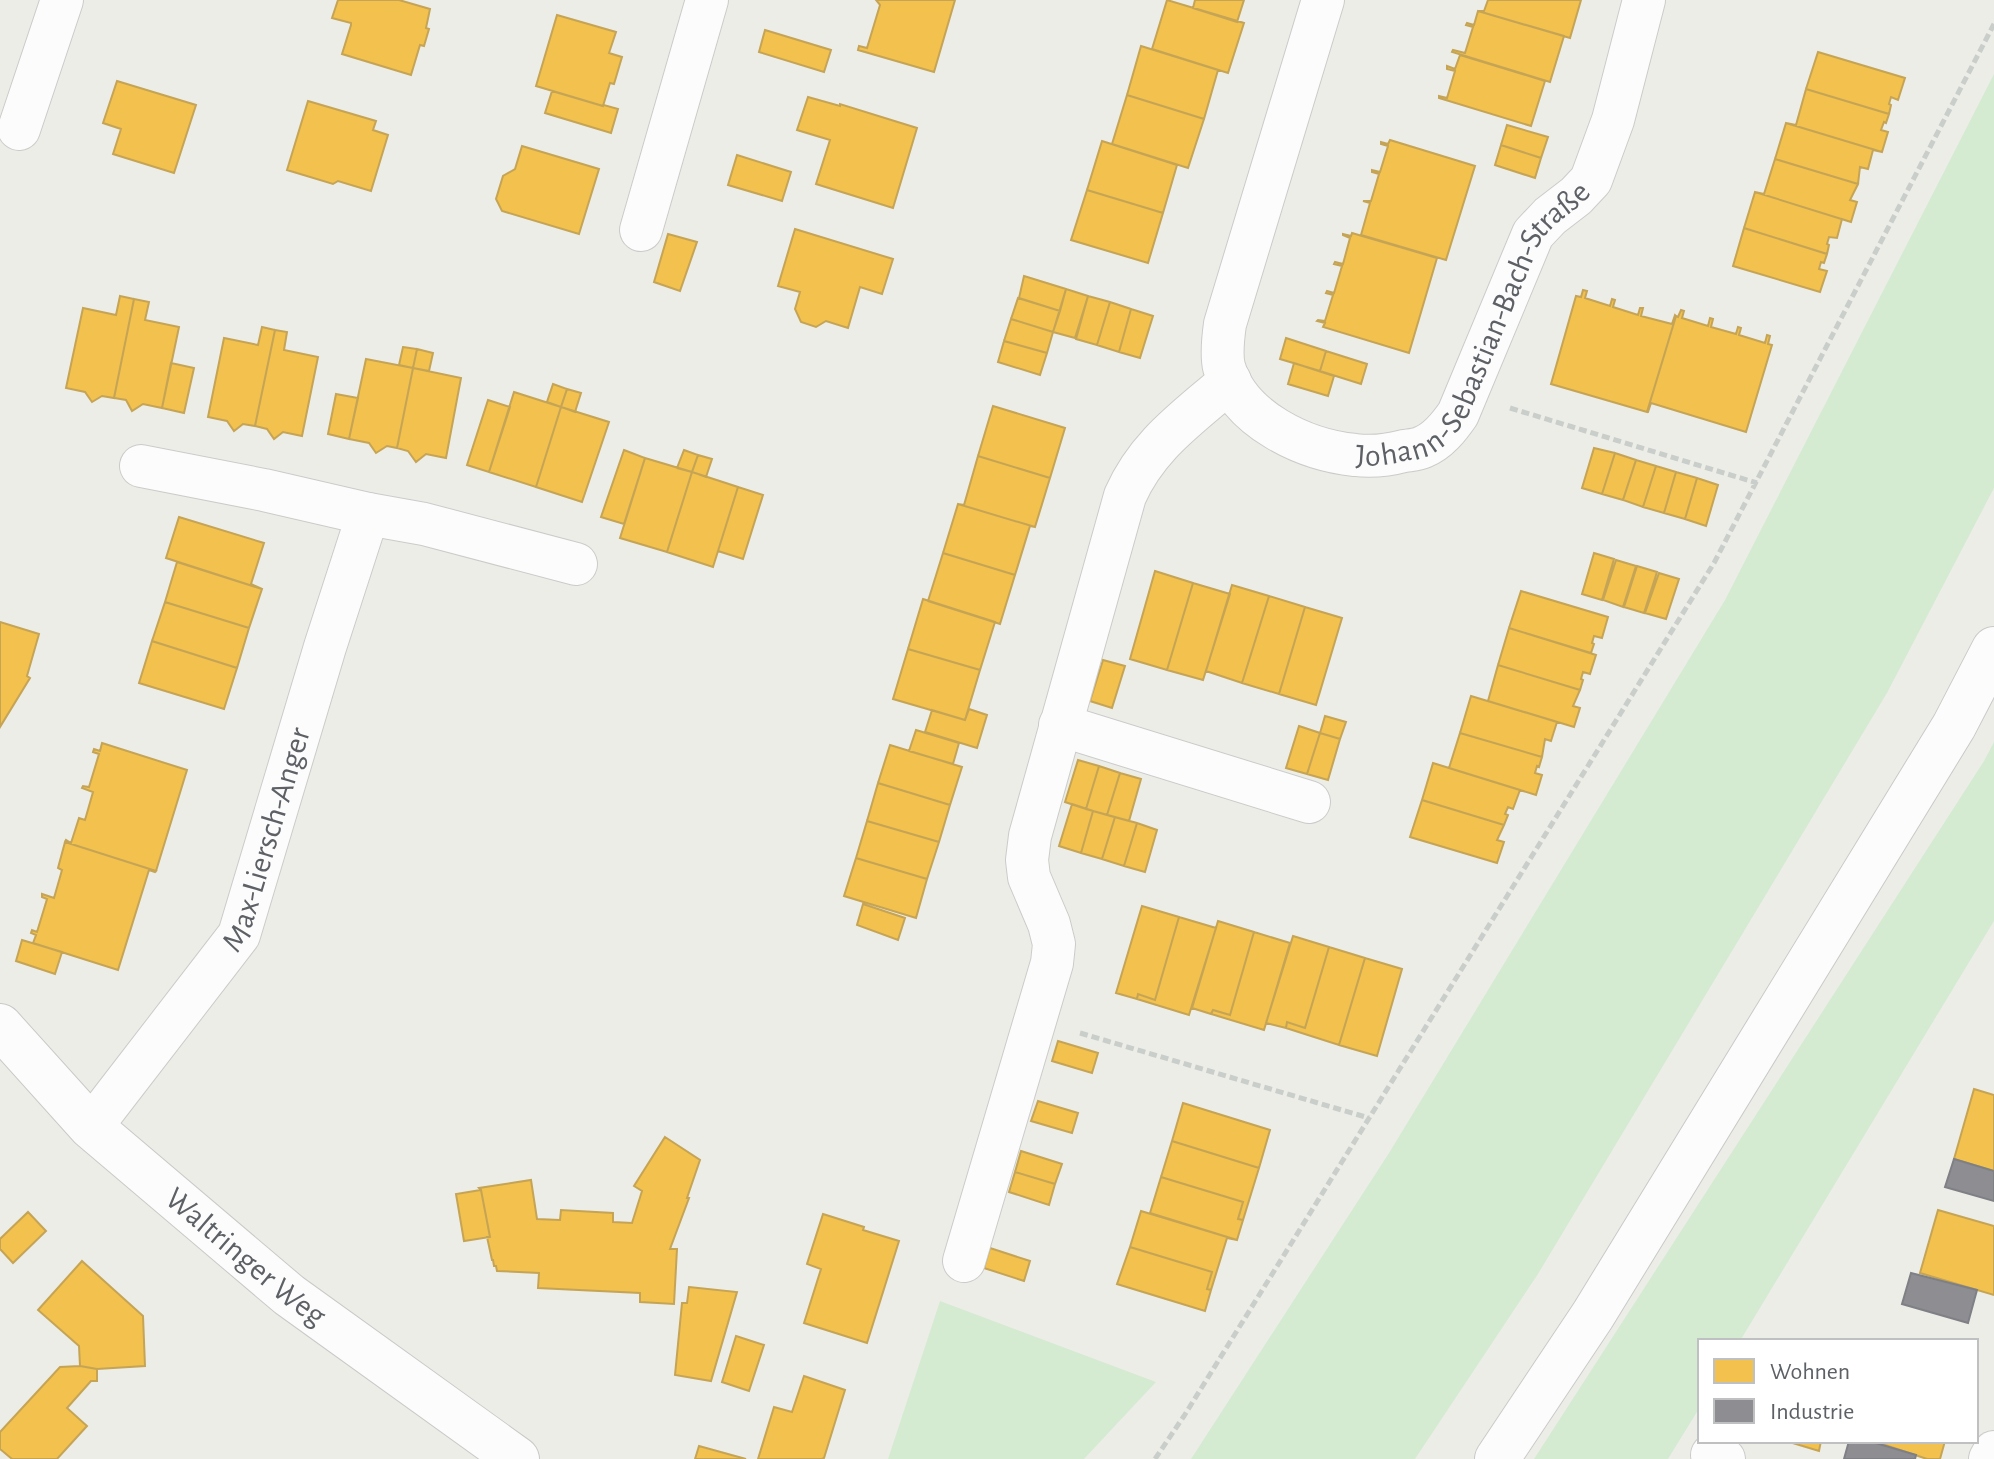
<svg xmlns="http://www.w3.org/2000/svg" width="1994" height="1459" viewBox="0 0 1994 1459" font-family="'Alegreya Sans',sans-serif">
<rect width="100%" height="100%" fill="#edede8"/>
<!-- green -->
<path fill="#d4ebd2" d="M1994,74v414l-107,205 -349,581 -123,185h-224l198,-306 336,-553z
M1994,742v179l-254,420h-40v66l-32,52h-134l450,-698z
M940,1301l216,81 -72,77h-196z"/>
<!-- homes -->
<path fill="#f2c14e" stroke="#c5a455" stroke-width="2" d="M338,0h61l31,9 -4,19 3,1 -5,17 -4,-1 -9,30 -69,-21 9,-29v-2l-19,-5z
M876,0h79l-21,72 -76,-22 1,-4 8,2 13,-43z
M1167,0l77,23 -16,50 -76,-24z
M1195,0h49l-7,22 -44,-14z
M1488,0h93l-11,38 -92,-27h6z
M1478,11l86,25 -14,46 -98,-30 1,-2 12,3 8,-26 -7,-2 1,-2 7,2z
M557,15l59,17 -7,21 13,4 -8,27 -4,-1 -7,23 -67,-20z
M765,30l66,20 -7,22 -65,-20z
M1141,46l77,24 -14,49 -77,-24z
M1818,52l87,26 -7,22 -7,-3 -2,7 2,1 -2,9 -83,-25z
M1460,55l85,26 -14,45 -92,-28v-2l8,2 8,-27 -8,-2v-3l8,3z
M117,81l79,24 -22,68 -61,-19 8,-25 -18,-6z
M1806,89l83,25 -3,9 -2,-1 -3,8 7,2 -6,20 -96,-29 10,2z
M552,91l51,15 1,-1 14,4 -7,24 -66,-20z
M1127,95l77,24 -16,49 -76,-24z
M808,97l32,9v-2l77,24 -24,80 -77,-24 14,-44 -33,-10z
M308,101l68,20 -3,9 15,5 -17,56 -33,-10 -5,3 -46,-14z
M1786,123l96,29 -9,-2 -5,19 -8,-2 -2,17 -83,-25z
M1507,125l41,12 -7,21 -40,-13z
M1390,140l85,26 -29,94 -85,-25 9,-32 -7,-2h8l8,-27 -7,-2v-2l8,2 8,-26 -7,-2v-2l7,2z
M1102,141l75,24 -14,48 -76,-23z
M1501,145l40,13 -6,20 -40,-13z
M522,146l77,23 -20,65 -77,-23 -6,-12 7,-23 12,-7z
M737,155l54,17 -9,29 -54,-16z
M1775,159l83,25 -8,16 7,2 -6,20 -96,-30 9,2z
M1087,190l76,23 -15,50 -77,-23z
M1755,192l96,30 -9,-3 -5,19 -8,-1 -2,7 2,1 -2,9 -83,-26z
M1744,228l83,26 -3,9 -3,-1 -2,7 8,2 -7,21 -87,-26z
M795,229l98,30 -11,35 -22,-7 -12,41 -22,-7 -10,6 -15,-5 -6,-13 5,-17 -22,-6z
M1352,233l85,25 -28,95 -86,-26 2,-4 -8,-2 1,-1 7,1 8,-26 -7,-2 1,-2 7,2 8,-27 -8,-2 1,-2 8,2 7,-26 -7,-3v-1l8,2z
M668,234l29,8 -17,49 -26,-9z
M1024,276l42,13 -6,22 -41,-13z
M1066,289l22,7 -13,42 -22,-6z
M1583,290l4,1 -2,7 25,8 2,-7 3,1 -2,7 25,8 2,-7h3l-2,8 31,8 3,-9 1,1 -29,96 -96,-28 25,-88 5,1z
M120,296l14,3 -20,99 -12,-2 -10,6 -7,-10 -19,-4 17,-80 33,7z
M1088,296l22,6 -13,43 -21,-6z
M1018,298l42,13 -7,21 -42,-13z
M134,299l15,3 -4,18 34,7 -17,81 -19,-4 -11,7 -6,-11 -12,-2z
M1110,302l21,7 -12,43 -22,-7z
M1131,309l22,7 -13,42 -21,-6z
M1681,310l3,1 -2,7 26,8 2,-8 3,1 -2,8 25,7 2,-7 3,1 -2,7 26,8 2,-8 3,1 -2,8 4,1 -26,87 -95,-29 -3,9h-1l29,-96 2,1z
M1011,319l42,13 -6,21 -43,-12z
M262,327l13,3 -20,96 -12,-2 -9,7 -7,-10 -19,-4 16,-79 34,7z
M275,330l12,2 -3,18 34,7 -16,79 -19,-4 -9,7 -7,-10 -12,-3z
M1286,338l40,13 -6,20 -40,-12z
M1004,341l43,12 -7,22 -42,-13z
M403,347l14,2 -4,19 -14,-3z
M417,349l16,4 -4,18 -16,-3z
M1326,351l41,13 -6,20 -41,-13z
M366,359l47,9 -16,80 -10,-2 -11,7 -7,-10 -20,-4z
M171,363l23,5 -10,45 -22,-5z
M1294,363l40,13 -6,20 -40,-12z
M413,368l48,10 -15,80 -20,-4 -10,8 -8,-11 -11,-3z
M553,384l14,5 -6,18 -14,-5z
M567,389l14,4 -6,19 -14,-5z
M514,392l47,15 -25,80 -47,-15z
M336,394l22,4 -9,41 -21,-5z
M488,400l22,7 -21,65 -22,-7z
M993,406l72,22 -15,50 -72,-22z
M561,407l48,15 -27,80 -46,-15z
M1594,448l21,5 -13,41 -20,-6z
M624,450l21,8 -21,66 -23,-7z
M684,450l14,5 -6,17 -15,-4z
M1615,453l21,7 -13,40 -21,-6z
M698,455l14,4 -6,18 -14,-5z
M978,456l72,22 -15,49 -77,-23 6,1z
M645,458l47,14 -25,80 -47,-14z
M1636,460l20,6 -13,41 -20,-7z
M1656,466l20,6 -12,41 -21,-6z
M692,472l46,15 -25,80 -46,-15z
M1676,472l21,6 -12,41 -21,-6z
M1697,478l21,7 -12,41 -21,-7z
M738,487l25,8 -20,64 -25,-8z
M958,504l77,23 -5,-1 -15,49 -72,-22z
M179,517l85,26 -13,41 11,5 -96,-31z
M943,553l72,22 -15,49 -72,-23z
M1594,553l20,6 -12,41 -20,-6z
M1616,560l20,6 -13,41 -20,-7z
M177,562l85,27 -13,39 -84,-26z
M1637,566l20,6 -13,41 -20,-6z
M1155,571l38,12 -26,87 -37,-11z
M1659,573l20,6 -13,40 -21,-6z
M1193,583l37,11 -27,86 -36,-10z
M1232,585l37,11 -27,87 -36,-12z
M1521,591l87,26 -6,21 -8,-2 -2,7 2,1 -3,9 -82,-25z
M1269,596l36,11 -26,87 -37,-11z
M923,599l72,23 -15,48 -72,-21z
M165,602l84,26 -12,40 -85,-27z
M1305,607l37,11 -26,87 -37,-11z
M0,622l39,12 -12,42 3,2 -30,49z
M1509,628l87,27 -6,19 -7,-2 -2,7 2,1 -3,10 -82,-25z
M152,641l85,27 -13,41 -85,-26z
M908,649l72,21 -15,50 -72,-21z
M1103,660l22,6 -13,42 -22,-7z
M1498,665l82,25 -7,16 7,2 -6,19 -86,-26z
M1471,696l86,26 -6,19 -6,-2 -3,18 -82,-24z
M969,709l18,6 -10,33 -52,-16 7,-22 33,10z
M1325,716l21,6 -6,17 -20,-6z
M1299,726l21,7 -13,41 -21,-6z
M916,730l43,13 -6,21 -44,-13z
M1320,733l20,6 -12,41 -21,-6z
M1460,733l82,24 -3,10 -2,-1 -2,7 7,2 -6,20 -87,-27z
M102,743l85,27 -31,101 -91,-29 1,-2 5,3 8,-25 6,2 8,-28 -11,-4 1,-2 6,1 10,-33 -6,-2 1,-3 6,2z
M890,745l72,22 -12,38 -72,-22z
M1078,760l21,6 -13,43 -21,-7z
M1433,763l87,27 -7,19 -5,-2 -3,7 3,1 -4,10 -82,-25z
M1099,766l21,7 -13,42 -21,-6z
M1120,773l21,6 -12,42 -22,-6z
M878,783l72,22 -11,37 -72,-21z
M1422,800l82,25 -7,15 7,2 -7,21 -87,-26z
M1072,804l21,7 -12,42 -22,-7z
M1093,811l22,6 -13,42 -21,-6z
M1115,817l22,6 -13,43 -22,-7z
M867,821l72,21 -12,37 -71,-21z
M1137,823l20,7 -12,42 -21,-6z
M65,842l91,29 -1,1 -6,-2 -31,100 -85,-27 3,-8 -5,-2 1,-3 5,2 10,-33 -5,-2v-3l12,4 8,-28 -4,-2z
M856,858l71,21 -11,39 -72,-22z
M863,904l42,14 -7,22 -41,-15z
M1142,906l37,11 -24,83 -17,-6 -1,5 -21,-6z
M1179,917l37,11 -27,87 -52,-16 1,-5 17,6z
M1218,921l36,11 -24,83 -17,-5 -2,4 -19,-6z
M1254,932l36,11 -26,87 -53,-16 2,-4 17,5z
M1293,936l36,11 -24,81 -18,-6 -1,6 -20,-5z
M22,940l40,12 -7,22 -39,-13z
M1329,947l36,11 -26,87 -53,-17 1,-6 18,6z
M1365,958l37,11 -25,87 -38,-11z
M1058,1041l40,12 -6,20 -40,-12z
M1974,1089l20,6v76l-40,-12z
M1038,1101l40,12 -6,20 -41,-12z
M1183,1103l87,27 -11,38 -87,-27z
M665,1137l35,23 -13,38h2l-19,51h7l-3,55 -34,-2v-9l-102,-5 1,-15 -42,-2 -1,-5h-2l-1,-6h-1l-5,-23h3l-9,-47 -2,-2 52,-8 6,39 23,1 1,-10 52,3v9l19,1 10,-32 -8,-5z
M1172,1141l87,27 -16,52 -5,-1 5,-17 -82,-25z
M1021,1151l41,13 -7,20 -40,-12z
M1015,1172l40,12 -6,21 -40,-13z
M1161,1177l82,25 -5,17 5,1 -6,20 -87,-27z
M481,1190l9,47 -26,4 -8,-47z
M1938,1210l56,16v69l-74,-22z
M1141,1211l96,29 -10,-2 -16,52 -4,-1 5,-17 -82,-25z
M28,1212l18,19 -33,32 -13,-14v-10z
M823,1214l41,13 -1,3 36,11 -32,102 -63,-20 17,-54 -14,-5z
M1130,1247l82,25 -5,17 4,1 -6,21 -88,-27z
M990,1248l40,13 -6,20 -40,-13z
M82,1261l61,55 2,50 -48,3 -17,-3 -1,-20 -41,-36z
M689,1287l48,5 -26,89 -36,-6 7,-72h5z
M736,1336l28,9 -15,46 -27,-9z
M80,1366l17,3v12h-6l-24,27 20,18 -30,33h-45l-12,-10v-17l60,-65z
M804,1376l41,14 -21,68 -2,1h-64l16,-52 18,5z
M1786,1441h35l-2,10z
M1873,1441h72l-5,18h-13z
M699,1446l47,13h-51z"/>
<!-- industry -->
<path fill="#8d8d92" stroke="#7f8085" stroke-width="2" d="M1954,1159l40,12v30l-49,-14z
M1911,1273l66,17 -9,33 -66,-19z
M1849,1441h20l47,14 -1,4h-71z"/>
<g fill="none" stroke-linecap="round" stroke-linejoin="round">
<defs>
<g id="street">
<path id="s1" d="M1323,0l-98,324c-2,14 -4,30 -1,43 15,53 81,83 131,88 16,2 34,0 49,-4 6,-1 13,-1 19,-4 15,-6 26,-20 35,-33l75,-180 17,-18 26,-20 15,-16 22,-60 31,-120"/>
<path d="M19,129l43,-129"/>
<path d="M641,230l66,-230"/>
<path d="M141,466l123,24 104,24 56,10 152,40"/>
<path d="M1060,725l249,77"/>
<path id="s2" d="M91,1127l148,-192 86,-288 43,-133"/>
<path d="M964,1261l88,-298 2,-19 -5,-20 -20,-47 -2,-17 3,-24 95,-340c23,-52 63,-78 105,-115"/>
<path d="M1712,1455l12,4"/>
<path d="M1990,1459l4,-7"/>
</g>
<g id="secondary">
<path id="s3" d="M0,1026l91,101 198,168 228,164"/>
<path d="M1497,1459l96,-144 361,-589 40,-77"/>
</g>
</defs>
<!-- street casing -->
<use href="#street" stroke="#cbcbca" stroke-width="44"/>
<!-- secondary casing -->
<use href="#secondary" stroke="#c9cac8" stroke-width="46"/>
<!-- path -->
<path stroke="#c9cecb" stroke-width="5" stroke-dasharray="8 4" stroke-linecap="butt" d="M1510,408l247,75
M1080,1033l289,85
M1155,1459l29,-43 530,-853 280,-539"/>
<!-- street -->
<use href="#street" stroke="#fcfcfc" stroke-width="42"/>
<!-- secondary -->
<use href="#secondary" stroke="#fcfcfc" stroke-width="44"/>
</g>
<g text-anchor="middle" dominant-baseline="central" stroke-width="8" stroke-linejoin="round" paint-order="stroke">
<!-- street labels -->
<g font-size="32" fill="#5d6166" stroke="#fff">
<text stroke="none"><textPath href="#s1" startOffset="740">Johann-Sebastian-Bach-Straße</textPath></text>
<text stroke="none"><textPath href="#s2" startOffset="342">Max-Liersch-Anger</textPath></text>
<text stroke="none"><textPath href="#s3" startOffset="338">Waltringer Weg</textPath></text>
</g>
</g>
<!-- legend -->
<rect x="1698" y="1339" width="280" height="104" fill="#ffffff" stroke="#bec0c2" stroke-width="2"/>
<rect x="1714" y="1359" width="40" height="24" fill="#f2c14e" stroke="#bec0c2" stroke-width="2"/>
<text x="1770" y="1379" font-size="24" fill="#5d6166">Wohnen</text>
<rect x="1714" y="1399" width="40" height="24" fill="#8d8d92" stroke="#bec0c2" stroke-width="2"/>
<text x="1770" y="1419" font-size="24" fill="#5d6166">Industrie</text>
</svg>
